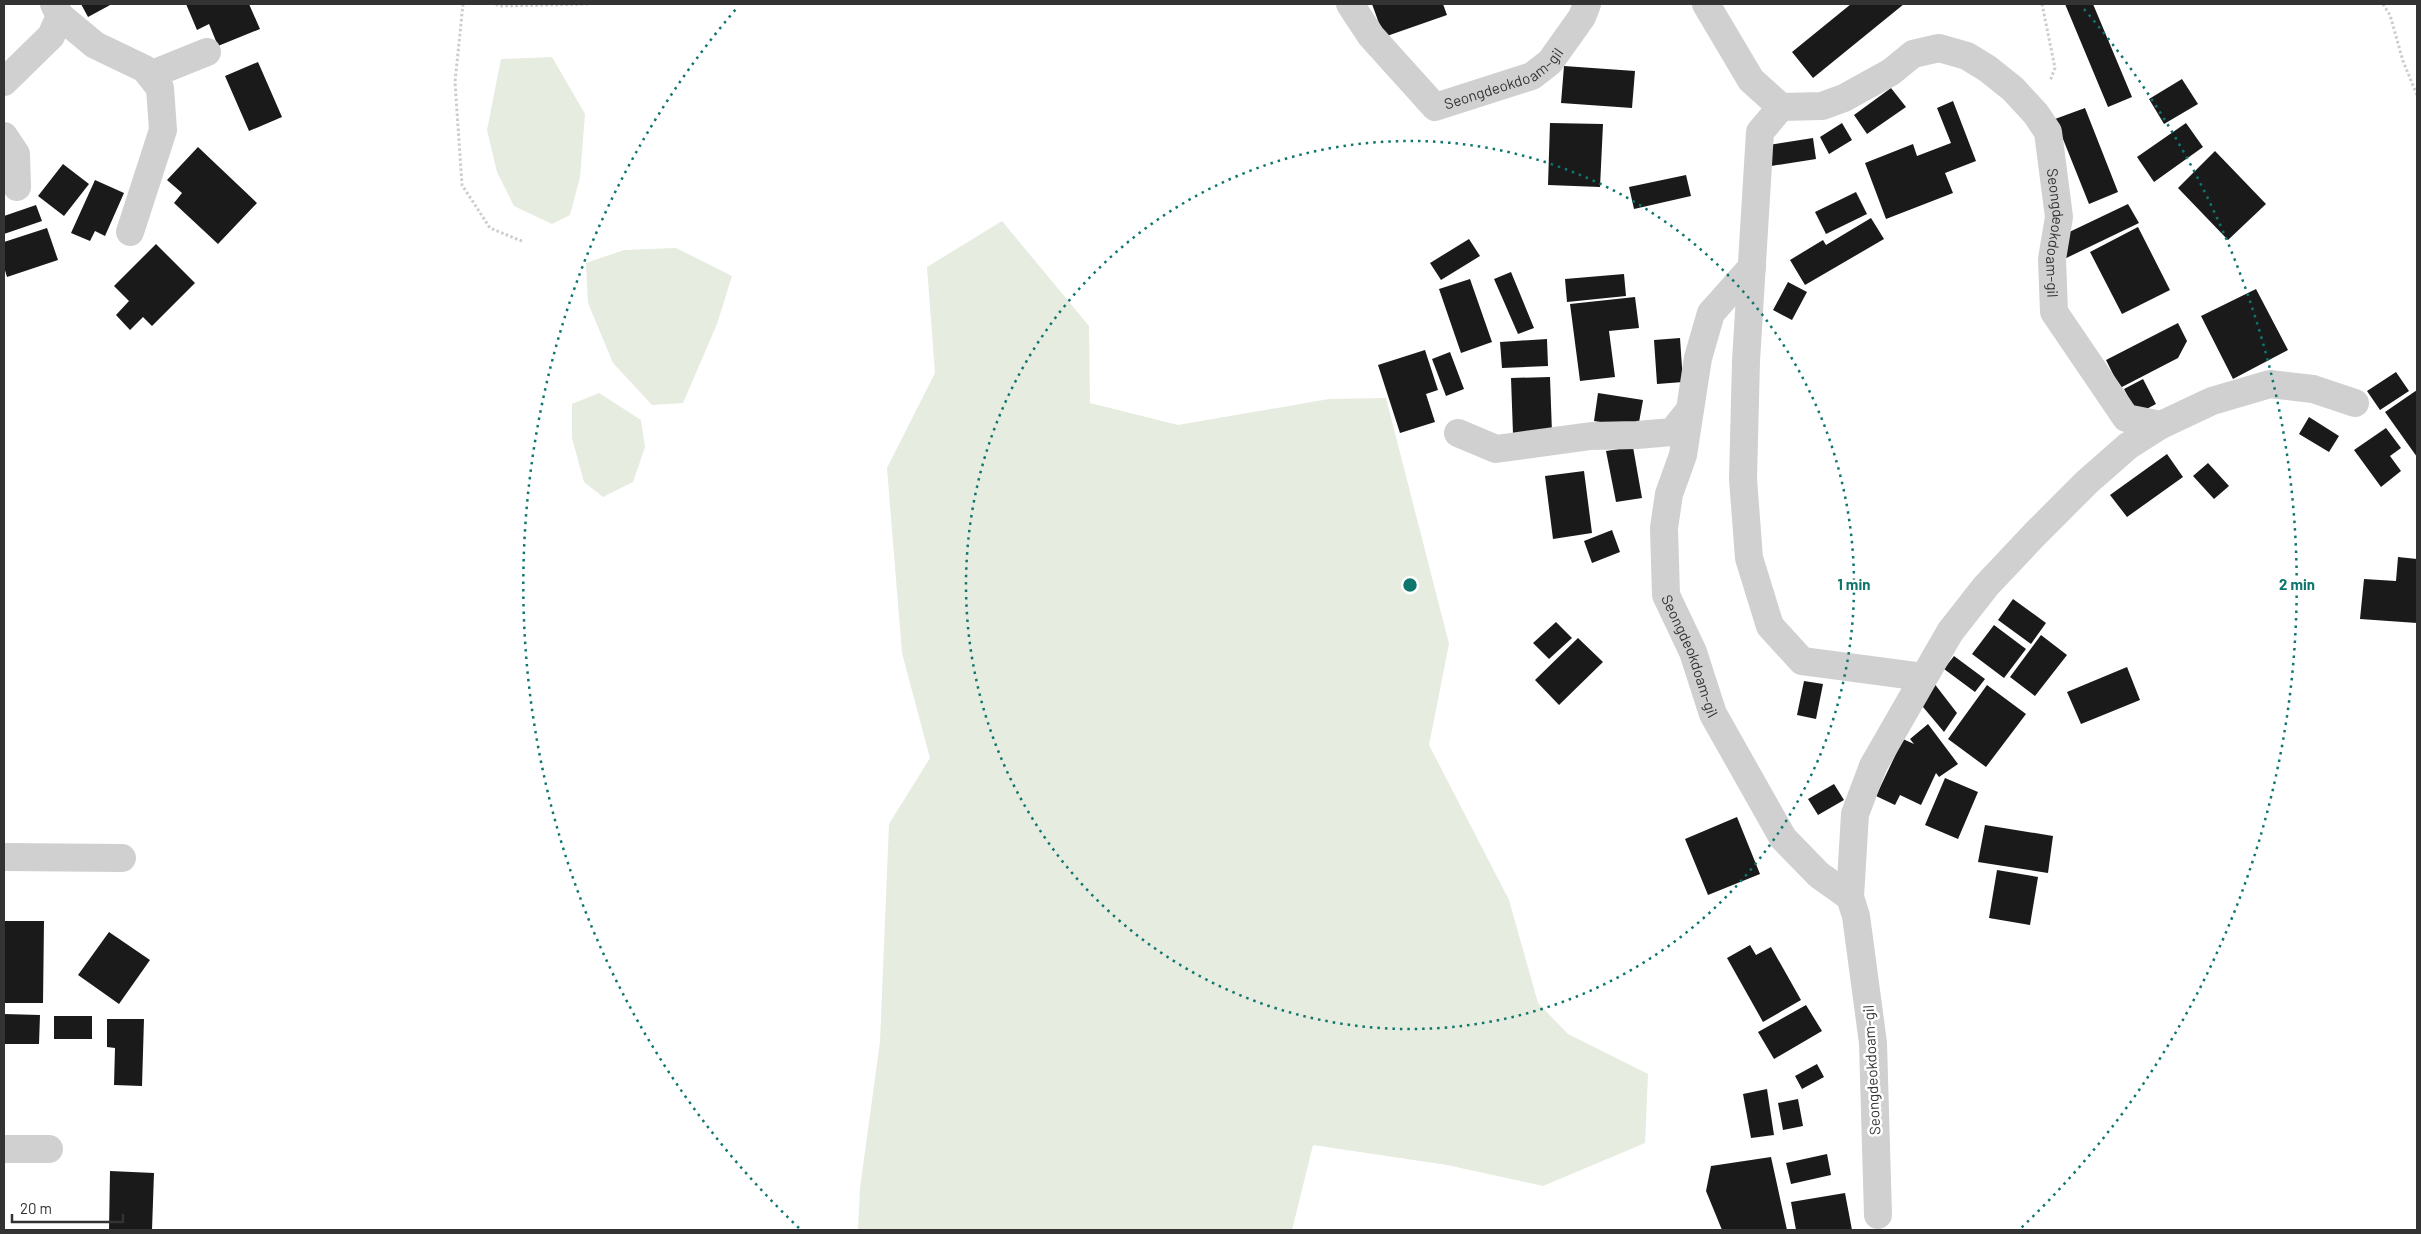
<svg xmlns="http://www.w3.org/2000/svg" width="2421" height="1234" viewBox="0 0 2421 1234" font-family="Barlow,sans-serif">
<rect width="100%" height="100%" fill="#fff"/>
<!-- green -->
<path fill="#e6ecdf" d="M552,57l33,57 -5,63 -10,38 -18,9 -38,-18 -17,-34 -10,-42 14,-71z
M1002,221l87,105 1,77 88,22 151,-26 57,-1 63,246 -20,101 80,155 29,103 30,31 80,40 -3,69 -102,43 -96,-21 -134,-20 -21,85h-434l2,-42 20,-146 9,-218 41,-66 -28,-105 -15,-185 48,-95 -8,-106z
M676,248l56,28 -15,48 -34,79 -31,2 -39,-42 -25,-60 -2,-40 38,-13z
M599,393l42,27 4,27 -12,35 -30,15 -19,-15 -12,-44v-34z"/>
<!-- building -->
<path fill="#1a1a1a" d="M81,4h31l-24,13z
M186,4h63l11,25 -42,17 -9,-22 -12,6z
M1372,4h71l4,11 -63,22z
M1851,4h53l-91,74 -21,-26z
M2065,4h28l39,93 -24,10z
M258,62l24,55 -33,14 -24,-55z
M1564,66l71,5 -3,37 -71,-5z
M2182,79l16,25 -34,20 -15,-25z
M1891,88l15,19 -39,27 -13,-19z
M1953,101l23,60 -31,12 8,20 -67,26 -21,-56 48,-19 4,12 34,-13 -14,-35z
M2085,108l33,84 -29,12 -34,-85z
M1550,123l53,1 -3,63 -52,-2z
M1842,123l10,17 -23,14 -9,-17z
M2186,123l17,24 -49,35 -17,-25z
M1813,138l3,21 -45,7 -3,-21z
M198,147l59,56 -39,41 -44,-41 8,-10 -15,-13z
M2215,151l51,53 -38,36 -50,-52z
M63,164l26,20 -25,32 -26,-20z
M1686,175l5,21 -57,13 -5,-22z
M95,180l29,13 -19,43 -10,-5 -5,10 -19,-8z
M1856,192l11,22 -41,20 -11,-22z
M2128,204l11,19 -81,39 5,-27z
M36,205l6,16 -38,13v-18z
M1871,218l13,21 -79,46 -15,-25 33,-20 3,5z
M2138,227l32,63 -48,24 -32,-62z
M47,228l11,32 -51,17 -3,-10v-25z
M1469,239l11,17 -39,24 -11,-17z
M156,244l39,39 -43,43 -9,-9 -13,13 -14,-15 13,-14 -15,-15z
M1511,272l23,56 -16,6 -24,-55z
M1624,274l2,22 -59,6 -2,-23z
M1470,279l22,63 -31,11 -22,-64z
M1788,282l19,10 -15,28 -19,-10z
M2256,289l32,61 -55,29 -32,-63z
M1635,297l4,31 -30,3 6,46 -35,4 -10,-77z
M2178,323l9,18 -9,17 -58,30 -14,-28z
M1680,338l3,44 -26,2 -3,-44z
M1547,339l1,27 -46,2 -2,-26z
M1425,350l13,40 -12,4 9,28 -35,11 -22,-68z
M1450,352l14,37 -18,7 -14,-37z
M2396,372l13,19 -29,19 -13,-19z
M1550,377l2,56 -39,1 -2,-56z
M2143,379l13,25 -19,10 -13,-25z
M2417,390v67l-32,-45z
M1598,393l45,7 -5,28 -44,-7z
M2309,417l30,19 -10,16 -30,-18z
M2386,428l15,20 -11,8 11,15 -20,16 -27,-37z
M1633,447l9,51 -26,4 -10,-51z
M2167,454l16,23 -56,40 -17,-22z
M2208,463l21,23 -15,13 -21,-23z
M1584,471l8,62 -39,6 -8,-63z
M1612,530l8,22 -28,11 -8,-22z
M2398,557l19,2v64l-57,-4 4,-40 32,2z
M2013,599l33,24 -15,21 -33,-24z
M1556,622l16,16 -23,21 -16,-16z
M1994,625l32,24 -22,29 -32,-24z
M2041,635l26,20 -32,41 -25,-19z
M1578,638l25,24 -44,43 -24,-25z
M1954,656l31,23 -10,13 -31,-23z
M2127,667l13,33 -59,24 -14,-32z
M1930,678l27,35 -13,19 -26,-31z
M1804,681l19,3 -7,35 -19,-4z
M1987,685l39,29 -40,53 -38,-28z
M1928,724l30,40 -19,13 -3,-4 -15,32 -21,-10 -5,10 -19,-9 27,-57 11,5 -4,-5z
M1945,778l33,14 -20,47 -33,-14z
M1834,784l10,16 -26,15 -10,-16z
M1737,817l23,57 -52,21 -23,-56z
M1985,825l68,11 -5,37 -70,-11z
M1997,870l41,7 -8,48 -41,-7z
M5,921h39l-1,82h-39z
M109,932l41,28 -31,44 -41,-29z
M1750,945l6,10 15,-8 30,53 -38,22 -36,-64z
M1806,1005l16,26 -48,28 -16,-27z
M4,1014l36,1 -1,29h-35z
M54,1016h38v23h-38z
M107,1019h37l-2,67 -28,-1 1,-37 -8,-1z
M1817,1064l7,13 -22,12 -7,-13z
M1767,1089l7,46 -23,3 -8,-44z
M1798,1099l5,27 -20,4 -5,-27z
M1827,1154l4,21 -40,9 -5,-21z
M1771,1157l16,73h-65l-16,-39 5,-25z
M110,1171l44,2 -2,57h-43z
M1845,1193l7,37h-56l-5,-28z"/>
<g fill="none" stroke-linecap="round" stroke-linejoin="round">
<!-- path -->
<path stroke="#cdcdcd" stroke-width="3" stroke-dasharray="2.5 2.5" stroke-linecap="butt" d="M463,4l-8,78 7,103 28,43 34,14
M496,4l3,2 89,-2
M2042,4l13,64 -5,13
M2383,4l7,11 13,46 14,34"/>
<!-- street -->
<g stroke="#d0d0d0" stroke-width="28">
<path d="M54,4l6,12 35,29 50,24 15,19 3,42 -33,102"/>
<path id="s1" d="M1350,4l21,32 64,71 97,-31 18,-14 32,-45 5,-13"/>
<path id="s2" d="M1706,4l45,76 30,27 41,-1 22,-8 47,-26 22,-18 26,-6 28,8 21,13 25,20 23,25 12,18 11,85 -7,42 2,53 72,106 35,7"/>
<path d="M150,75l57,-23"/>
<path d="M4,82l47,-46 9,-20"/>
<path d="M1781,107l-21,25 -14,229 -3,118 6,79 21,68 32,35 121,16"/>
<path d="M4,136l12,18 1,33"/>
<path id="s3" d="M1752,267l-41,46 -13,45 -15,97 -14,39 -5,34 2,67 27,57 20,62 70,124 36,37 31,22"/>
<path d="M1458,433l38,16 95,-13 46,-1 35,-3 17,-21"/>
<path d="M4,857l118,1"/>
<path d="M4,1149h45"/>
<path d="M1878,1215l-5,-172 -17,-127 -6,-19 5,-83 18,-48 77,-134 36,-46 49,-52 52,-52 41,-36 33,-21 51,-24 58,-17 43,5 42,14"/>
</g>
</g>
<!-- distance rings -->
<g fill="none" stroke="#0f766e" stroke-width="2.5" stroke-dasharray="2.5 5">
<circle cx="1410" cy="585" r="444"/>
<path d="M799 1228A887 887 0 0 1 736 9M2084 9A887 887 0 0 1 2021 1228"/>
</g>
<g text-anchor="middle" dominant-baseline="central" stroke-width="5" stroke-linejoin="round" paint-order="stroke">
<!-- street labels -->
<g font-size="15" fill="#333" stroke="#fff">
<text stroke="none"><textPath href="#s1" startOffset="209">Seongdeokdoam-gil</textPath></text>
<text stroke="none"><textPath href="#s2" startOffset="545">Seongdeokdoam-gil</textPath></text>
<text stroke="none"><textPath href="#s3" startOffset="415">Seongdeokdoam-gil</textPath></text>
<text transform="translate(1871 1070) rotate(-93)">Seongdeokdoam-gil</text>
</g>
</g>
<circle cx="1410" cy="585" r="8" fill="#0f766e" stroke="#fff" stroke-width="2.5"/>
<g font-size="15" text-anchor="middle" font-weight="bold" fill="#0f766e" stroke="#fff" stroke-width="5" stroke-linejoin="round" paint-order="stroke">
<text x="1854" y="590">1 min</text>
<text x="2297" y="590">2 min</text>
</g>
<!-- border -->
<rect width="2421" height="1234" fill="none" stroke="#333333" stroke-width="10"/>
<!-- scale -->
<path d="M12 1214v8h111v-8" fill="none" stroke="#333333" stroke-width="2.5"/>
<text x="20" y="1214" font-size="15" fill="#333333" stroke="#ffffff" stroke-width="4" paint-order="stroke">20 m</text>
</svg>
